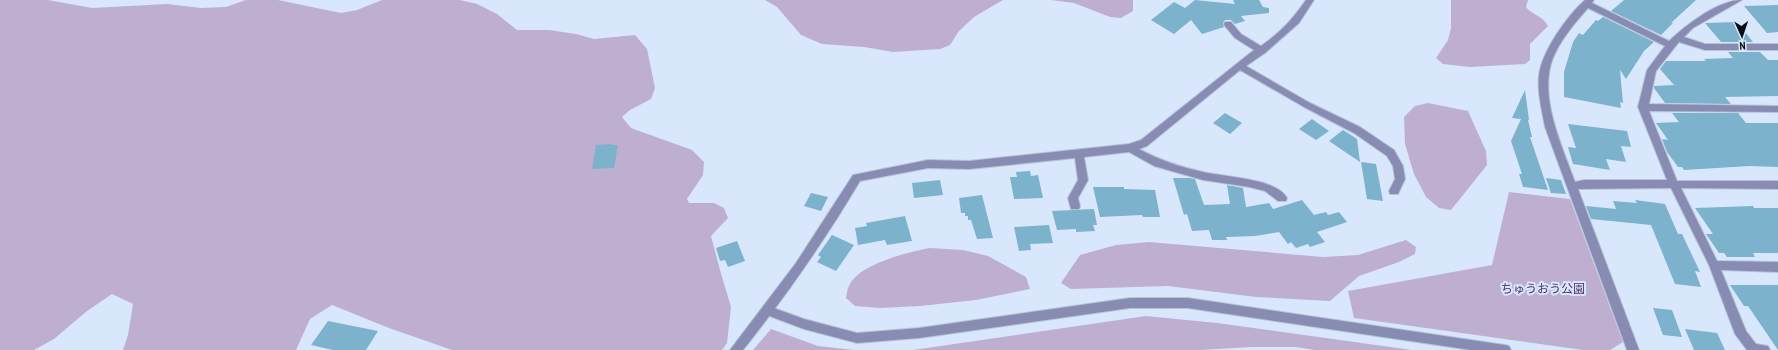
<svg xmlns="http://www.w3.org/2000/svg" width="1778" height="350" viewBox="0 0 1778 350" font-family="'PT Sans Narrow','Noto Sans JP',sans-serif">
<rect width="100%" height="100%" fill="#d8e7fb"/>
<!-- green -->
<path fill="#beafd0" d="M0,0h48l44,8 75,-4 34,4 25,-1 20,-7h32l63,13 16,-3 25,-10h78l17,4 20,10 20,16h32l27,4 18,5 41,-4 12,14 8,39 -4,11 -21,11 -8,7 9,11 61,22 12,12 -1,13 -16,24 2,4h25l10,5 4,10 -17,18 9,34 11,37 -4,36 -5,7h-270l-63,-22 -57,-23 -22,14 -14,31h-173l5,-15 5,-31 -21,-10 -25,17 -33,28 -20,11h-34z
M765,0h238l-29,17 -15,14 -9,14 -10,4 -47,3 -29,-5 -42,-3 -21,-9 -24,-28z
M1051,0h82v11l-12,7 -11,-1 -36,-14z
M1451,0h77l-2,7c7,9 15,7 22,19l-18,18v16l-5,4 -55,3 -27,-3 -7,-6 12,-18 3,-12z
M1428,103l40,8 18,40 1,14 -36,45 -12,-2 -13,-11 -12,-23 -9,-30 -1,-27 11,-11z
M1509,192l61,7 53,143 -13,8h-27l-229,-32 -6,-27 144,-26z
M1406,240l10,7 -1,7 -16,8 -40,14 -29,25 -74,-4 -88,-11 -97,3 -10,-6 19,-28 36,-10 33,-3 174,15 35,-2z
M930,248l33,2 25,6 38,21 4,12 -54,11 -56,6 -40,2 -25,-2 -9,-8c1,-4 1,-9 3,-12 9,-22 60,-34 81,-38z
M1146,316l71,7 195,27h-97l-19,-3h-45l-50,3h-288z
M771,329l47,17 36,4h-101z"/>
<!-- building -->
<path fill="#7cb2cc" d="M1195,0l40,4 -2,-4h26l4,7 6,1v5l-28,3 4,5 -10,3 -4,-4h-6l-2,3 1,4 -22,7 -11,-14 -17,14 -23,-14 23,-18 11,6z
M1624,0h72l-25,23h2l-12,12 -50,-24z
M1778,5v27l-11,1 -23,-27z
M1603,17l51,25 -10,9 -18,28 -6,-9 3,33 -3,-1 1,6 -57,-11v-25l9,-30 6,-9 4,2 13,-15 2,1z
M1737,22l16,20h-32l-16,-19z
M1728,52h32l8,8h10v36l-53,1 6,7 -66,-1 -11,-15v-2l20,-1 -14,-16 6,-8h40l-2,-2 29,-1z
M1525,90l4,30h-1l4,17h-2l18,53 -25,-3 -4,-13h3l-11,-33 10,-22 -9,-1z
M1225,113l17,10 -12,11 -17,-11z
M1672,113h66l8,10h32v44l-29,-1 -65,4 -2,-3h-4l-11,-15 -5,-13 6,1 -12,-17 23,-1z
M1312,119l17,12 -13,9 -17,-11z
M1568,124l59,7 4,16 -10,-1 5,16 -20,-3 4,11 -37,-6 -5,-17 8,1z
M1343,130l14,9 3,23 -31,-21z
M612,144v1h6l-4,23 -22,1 4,-24z
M1361,162l15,2 7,37 -16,-2z
M1030,171l1,5 7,-1 5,23 -29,1 -4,-22h7l-1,-5z
M1173,178h16l6,1 9,26 26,-1 -3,-19 16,3 3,19 23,-4 4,6 29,-9 12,15 12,-3 2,3 11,-3 8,10 -30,10 8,10 -15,5 -2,-3 -12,4 -5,-6 -3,2 -9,-12 -24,4 -29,1 1,3h-15l-3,-10 -17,1 -5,-17 -3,1z
M1546,178l15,2 5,14 -15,-1z
M940,180l3,15 -29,3 -2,-15z
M1093,187h31v2l31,1 5,27h-17l-1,-2 -42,2z
M811,193l17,4 -7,14 -17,-5z
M982,195l11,43 -16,1 -6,-19h-3v-4h-3v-3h-4l-2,-15z
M1635,200l30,4 13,30h4l18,38 -5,-1 6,16 -26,-3 -24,-59 -60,-6 -5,-13 30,3 -3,-8 24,2z
M1753,206l1,2h24v45h-25l2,4h-28l-3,-4h-5l-13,-19h7l-18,-26z
M1094,209l3,16h-4l2,6 -19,1v-3l-19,1 -5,-19z
M905,216l7,25 -25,4 -2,-5 -27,5 -3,-17 12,-2 -1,-3z
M1049,225l4,18 -23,1 1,6 -12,1 -5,-24z
M832,235l22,10 -18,26 -19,-9 4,-5 -3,-2z
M737,241l8,20 -17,6 -3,-7 -5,1 -4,-13z
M1730,285h48v65l-30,-44h-4z
M1653,308l19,2 10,27 -19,-2z
M328,321l50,10 -12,19h-33l-22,-5z
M1685,329l32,4 8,17h-31z"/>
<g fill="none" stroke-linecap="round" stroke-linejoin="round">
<defs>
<path id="minor" d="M1306,0h8l-15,23 -34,30 -19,13 64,37 50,24 34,23 9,16 2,13 -7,15h-8l-1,-3 6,-12 -2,-13 -6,-10 -33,-23 -50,-26 -64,-37 -93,76 -8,3c20,11 41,18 64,23 21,5 73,6 84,26l-1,3h-8l-13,-10 -16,-4 -46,-7 -49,-14 -25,-14 -45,5 4,23 -10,18 2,8 -1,3h-8l-3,-11 10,-18 -3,-22 -106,11 -41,-1 -68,13c-35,59 -74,115 -117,169h-13l66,-87 57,-88 75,-15 41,1 160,-17 12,-4 113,-90 -19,-12 -10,-12 -1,-2 1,-2h6l10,12 20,12c20,-14 31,-26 45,-46z
M1585,0h9l-2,3 77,38c17,-16 49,-41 73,-41l-49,28 -9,9 21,7h73v6h-73l-26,-8 -23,29 -7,33 129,2v6l-129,-1 28,70h101v8l-97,-1 36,73 61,1v10l-57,-2 25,61 10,13 12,2 2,4h-23l-12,-16 -26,-69 -38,-77 -93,1 61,161h-12l-82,-223c-3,-17 -8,-35 -6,-52 3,-24 28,-59 46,-75zM1588,8l77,38 -18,24 -9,37 29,73h-83l-9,2c-13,-36 -37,-86 -22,-124 8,-19 21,-34 35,-50z"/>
<path id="tertiary" d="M1130,298h58l317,47 4,1 2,4h-40l-283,-42h-58l-211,30 -62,5 -53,-14 -40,-15 -2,-3 2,-3 4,-2 36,13 53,14 62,-5z"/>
</defs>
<!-- minor casing -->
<use href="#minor" stroke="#b6c4d6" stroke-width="2"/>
<!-- tertiary casing -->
<use href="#tertiary" stroke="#b6c4d6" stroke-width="2"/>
<!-- minor -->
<use href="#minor" fill="#888cb2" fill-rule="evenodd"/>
<!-- tertiary -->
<use href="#tertiary" fill="#888cb2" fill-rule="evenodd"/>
</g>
<g text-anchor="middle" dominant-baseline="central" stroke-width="4" stroke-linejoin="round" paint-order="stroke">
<!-- park labels -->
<g font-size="12" fill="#4e316a" stroke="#d8e7fb">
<text x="1543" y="288">ちゅうおう公園</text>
</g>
</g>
<!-- north arrow -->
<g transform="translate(1742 36) rotate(177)" stroke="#d8e7fb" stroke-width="3" paint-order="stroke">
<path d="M0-3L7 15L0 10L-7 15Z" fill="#060c14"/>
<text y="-6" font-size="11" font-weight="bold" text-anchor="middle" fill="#060c14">N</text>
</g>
</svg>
